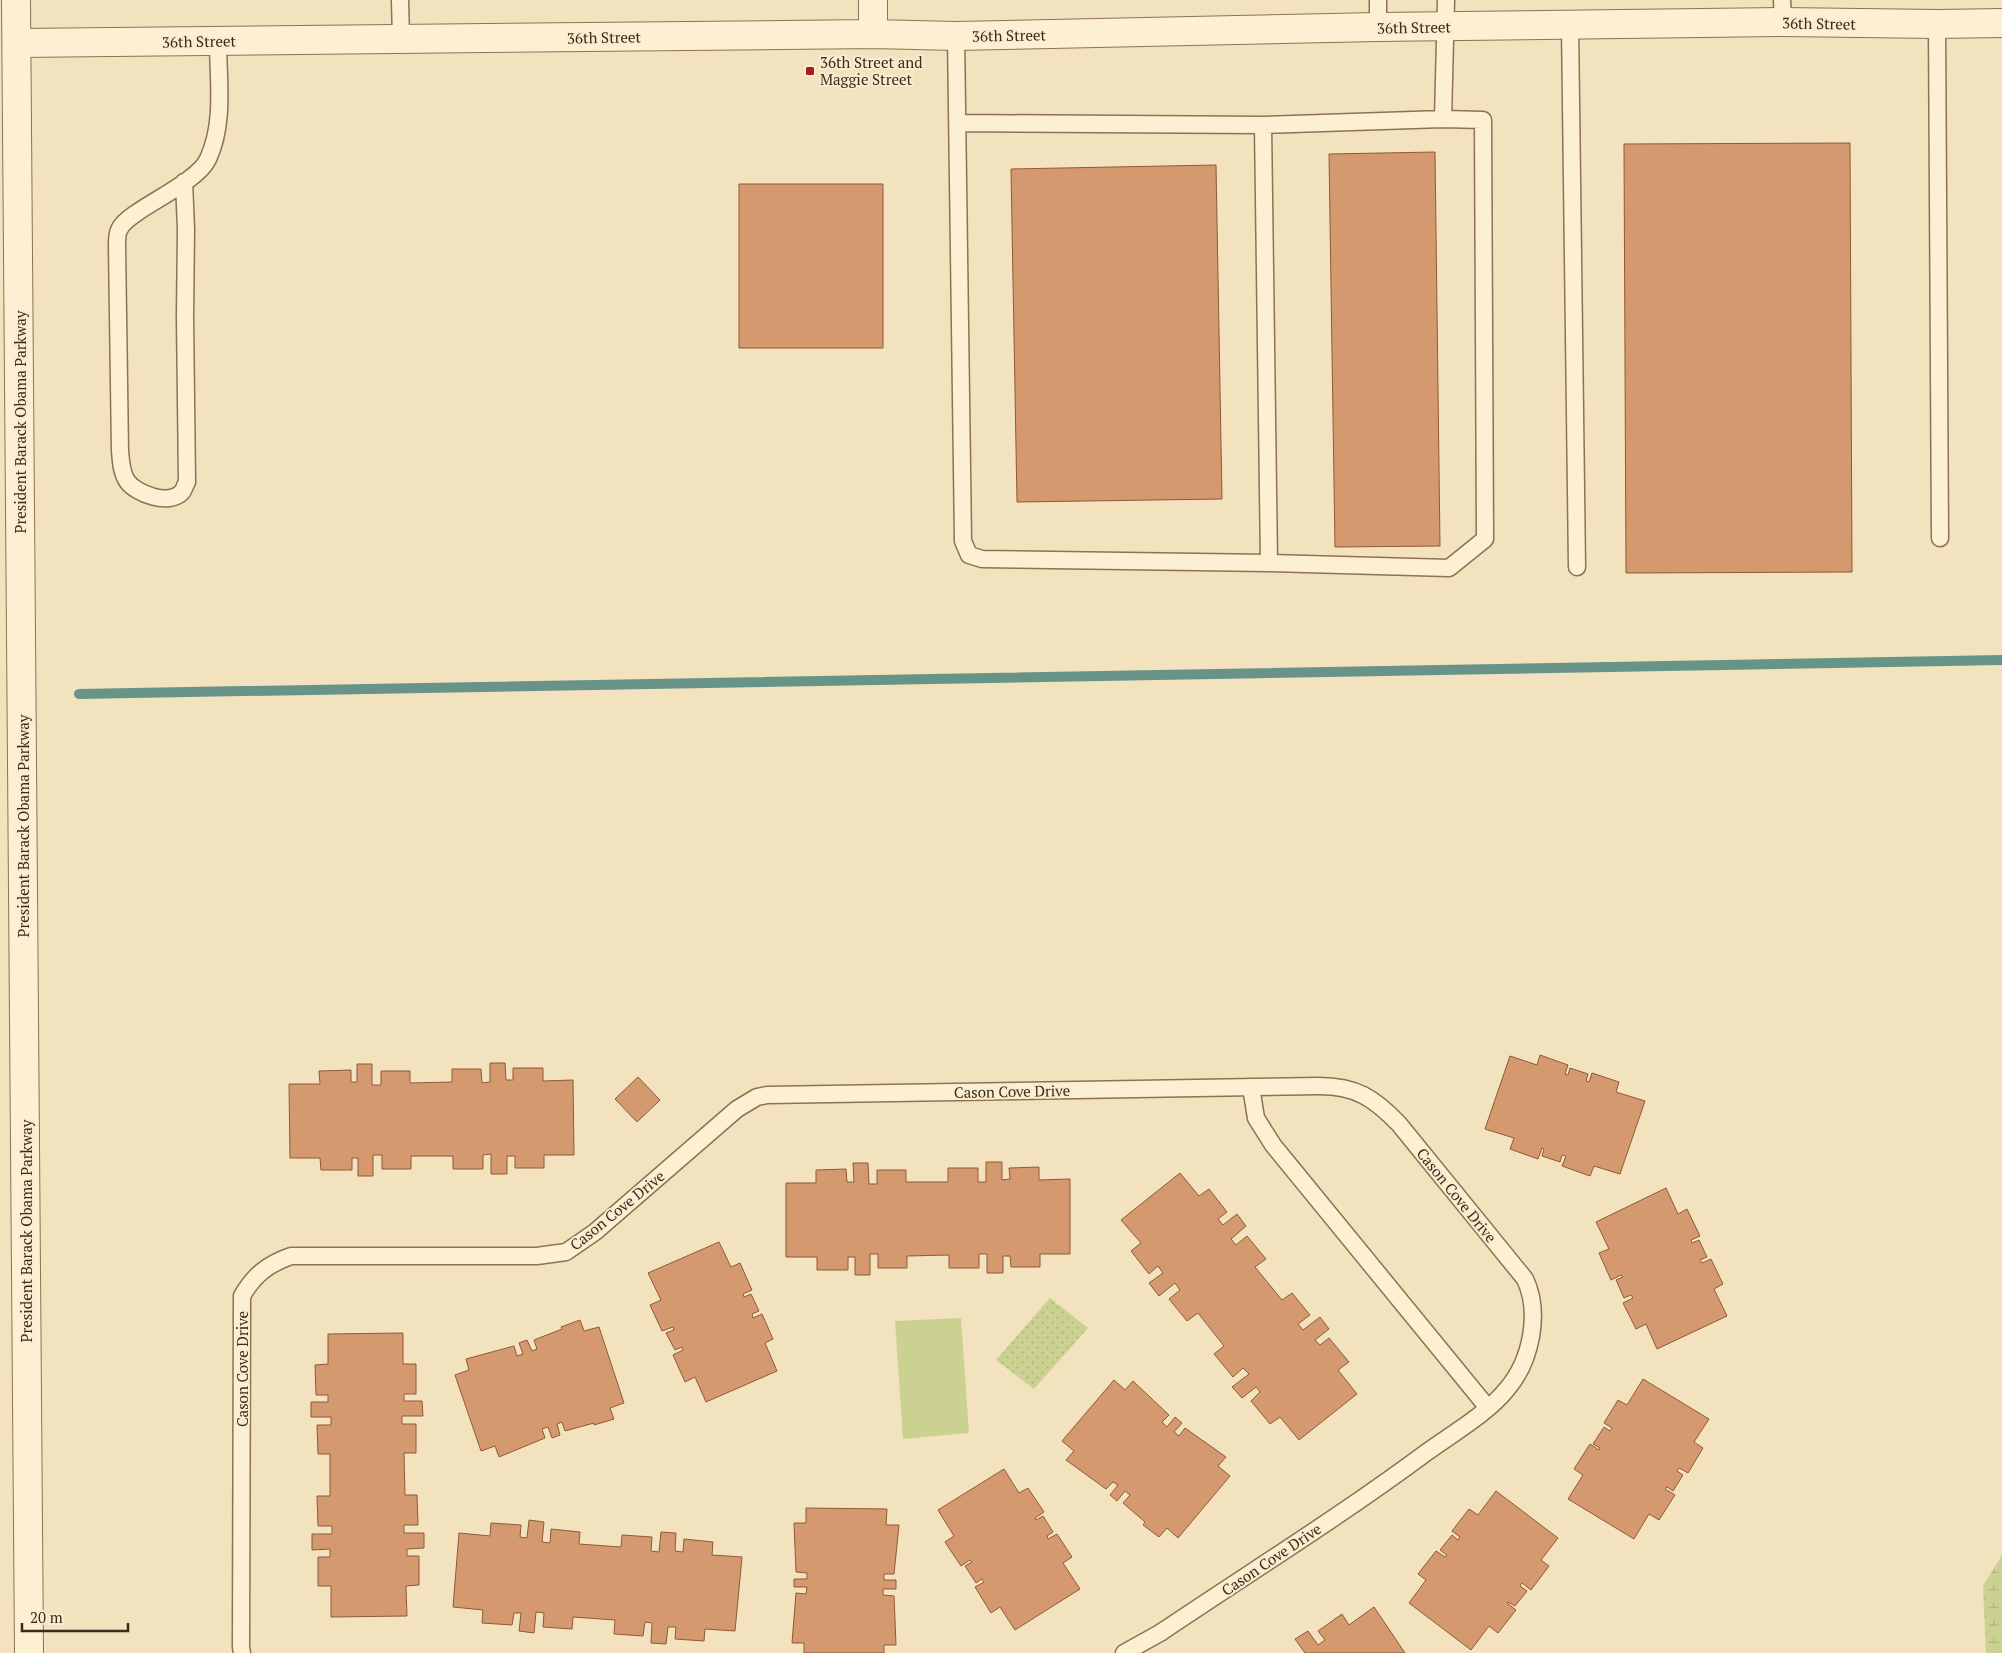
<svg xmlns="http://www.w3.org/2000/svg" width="2002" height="1653" viewBox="0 0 2002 1653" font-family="'PT Serif',serif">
<defs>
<pattern id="wetland-marsh" width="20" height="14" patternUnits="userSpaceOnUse" patternTransform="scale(1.25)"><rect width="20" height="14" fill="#cbd291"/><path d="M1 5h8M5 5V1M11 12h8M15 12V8" fill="none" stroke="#afb47c"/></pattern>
<pattern id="park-dots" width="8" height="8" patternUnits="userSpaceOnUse" patternTransform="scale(1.25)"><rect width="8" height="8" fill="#cbd291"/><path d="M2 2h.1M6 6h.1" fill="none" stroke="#afb47c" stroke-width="1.8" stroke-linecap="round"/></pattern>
</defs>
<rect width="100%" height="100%" fill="#f3e2be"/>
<!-- green -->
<path fill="#cbd291" d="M961,1318l8,115 -66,6 -8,-118z"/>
<!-- wetland -->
<path fill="url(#wetland-marsh)" d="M2002,1555v98h-16l-3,-67z"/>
<!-- park -->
<path fill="url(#park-dots)" d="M1050,1298l38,30 -54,61 -38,-29z"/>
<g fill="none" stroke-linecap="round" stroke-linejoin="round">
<!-- stream -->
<path stroke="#689388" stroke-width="10" d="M79,694l1923,-34"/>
</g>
<!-- building -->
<path fill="#d59970" stroke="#8f5938" d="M1850,143l2,429 -226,1 -2,-429z
M1435,152l5,394 -105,1 -6,-393z
M1216,165l6,334 -205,3 -6,-333z
M739,184h144v164h-144z
M1540,1055l28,10 -3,9 3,1 2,-7 18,6 -2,7 3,1 3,-9 27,9 -3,10 29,9 -25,73 -26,-8 -4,10 -28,-10 4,-10 -4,-1 -2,7 -18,-6 2,-7 -2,-1 -4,11 -28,-10 4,-11 -29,-9 25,-73 27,9z
M490,1063h15l1,17h7v-12h30v13l30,-1 1,75h-30v13h-29v-12h-8v18h-16v-20l-8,1v14h-30v-13h-42v13h-29v-14h-9v21h-15v-18h-6v12h-31l-1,-12h-30l-1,-74h31l-1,-13 32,-1v12h6v-18h15v21h9v-14h29v12l42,-1v-13h29l1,14 8,-1z
M638,1077l22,23 -23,22 -22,-23z
M986,1162h16v18l8,-1 -1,-11 30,-1v13l31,-1v75h-30v13h-29l-1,-11h-7v17h-16v-19h-8v14h-30v-13l-42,1v12h-29v-14h-8v21h-15v-18h-7v13h-31v-13h-31v-74h30v-13l30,-1 1,13h7l-1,-19h15l1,21h8v-14h29v12h42v-14h30v14h8z
M1180,1173l19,23 10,-7 18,23 -9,7 5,6 14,-11 9,12 -15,13 5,6 11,-9 19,23 -11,8 27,33 10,-7 18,22 -12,9 5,6 17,-13 9,12 -14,11 5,5 9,-7 20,24 -11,8 19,24 -58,46 -19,-23 -10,7 -19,-23 9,-9 -4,-5 -14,11 -10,-11 17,-13 -6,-6 -10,9 -19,-23 10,-8 -26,-33 -11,8 -18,-22 11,-9 -5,-7 -16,13 -10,-13 14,-10 -5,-7 -9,8 -18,-23 10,-8 -20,-23z
M1666,1188l12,26 9,-5 13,27 -9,4 1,3 7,-3 8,17 -7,3 2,3 9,-4 12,25 -9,5 13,27 -70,33 -11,-25 -10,5 -13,-26 10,-5 -2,-3 -7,3 -8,-18 7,-3 -2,-2 -10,5 -12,-27 10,-4 -13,-27z
M719,1242l12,25 9,-4 12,27 -9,4 1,3 7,-3 8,17 -7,3 1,4 9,-4 11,25 -8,4 12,28 -71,31 -11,-25 -10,5 -12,-27 10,-5 -1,-3 -7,3 -9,-17 8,-3 -1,-3 -11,4 -12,-26 11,-5 -13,-27z
M580,1320l4,11 15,-4 25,76 -14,5 4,11 -20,6v-2l-29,8 -3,-9 -5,2 3,11 -8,3 -4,-11 -6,2 3,9 -46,19 -4,-11 -14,5 -26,-76 14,-5 -3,-11 48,-13 3,10 6,-2 -4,-11 8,-3 5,11 5,-2 -3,-9 28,-11 -1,-2z
M403,1333v31h13v30h-12v7h18l1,15h-21v8h14v29h-12l1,42h12l1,30h-14v8h20v15l-17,1v7h12v29l-13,1 1,30 -76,1v-31h-13v-29h12v-8l-18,1v-16h20v-8h-14l-1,-30h13v-42h-12l-1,-29h14v-8h-20v-15h17v-7h-12l-1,-30 13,-1v-30z
M1643,1379l66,40 -15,23 9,6 -15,25 -9,-5 -2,3 6,4 -10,16 -6,-4 -2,2 10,6 -16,25 -10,-6 -15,25 -66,-40 15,-24 -9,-6 16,-25 9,6 1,-2 -7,-4 11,-17 6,4 2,-3 -8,-5 14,-23 9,5z
M1114,1380l11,10 8,-9 36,34 -7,7 5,5 8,-10 7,6 -8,9 5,4 6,-8 41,29 -8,9 12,10 -52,62 -11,-10 -8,9 -16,-12 2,-3 -22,-19 7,-8 -5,-4 -8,10 -7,-6 8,-10 -5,-3 -7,7 -40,-29 8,-9 -12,-10z
M1004,1469l15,24 9,-5 16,24 -9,6 1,2 7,-4 10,16 -6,4 1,3 9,-5 15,23 -9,6 17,26 -65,41 -15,-23 -9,6 -16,-26 9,-5 -2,-3 -6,4 -11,-17 7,-4 -2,-2 -9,6 -16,-24 9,-6 -16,-26z
M1496,1491l62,47 -17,22 8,6 -18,24 -9,-7 -2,3 7,5 -12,15 -7,-4 -1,1 9,7 -18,23 -9,-7 -18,24 -62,-47 17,-23 -8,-6 18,-23 9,6 2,-2 -7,-5 12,-15 6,5 2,-3 -8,-6 17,-22 9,6z
M806,1508l81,1 -1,16h13l-5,49h-10v6h12v9h-13v6l11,1 2,49h-12v8h-80v-10h-12l4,-50 10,1 1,-7h-13v-8h13v-6l-11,-1 -2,-49h12z
M529,1520l15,2 -2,20 8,1 1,-14 29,3 -1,12 42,3 1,-12 30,2 -1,14 8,1 2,-20 15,1 -1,18 8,1 1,-13 29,3 -1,13 30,2 -7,74 -30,-2 -1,12 -29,-2 1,-12h-8l-2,17 -15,-1 1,-20 -7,-1 -2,14 -29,-2 1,-14 -42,-3 -1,12 -29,-2 1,-14 -8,-1 -2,21 -15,-2 2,-18h-7l-2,12 -30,-2 1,-13 -30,-3 6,-74 31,3 1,-13 30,2 -1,12 7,1z
M1374,1607l31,46h-100l-10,-14 13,-8 10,14 7,-5 -7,-9 24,-17 7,11z"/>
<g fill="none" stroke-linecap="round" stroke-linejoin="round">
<defs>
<path id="service" d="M400,0l1,39
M1378,0v27
M1782,0l1,22
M1937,24l3,514
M1570,25l7,542
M956,36l7,505 6,14 13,4 287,4 -6,-438
M959,123l304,2 180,-6 3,-119
M184,182l2,47 -1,88 2,165c-2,3 -3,8 -5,10 -13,14 -46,2 -55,-11 -6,-9 -6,-21 -7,-30l-3,-206c0,-4 0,-11 2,-15 3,-7 10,-12 16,-16 19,-14 64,-35 73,-55 17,-36 10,-80 10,-118
M1269,563l180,5 36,-29 -2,-419 -40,-1
M1251,1087l5,31 17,27 215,263
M242,1653l-1,-6 1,-351c12,-21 26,-32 49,-40h246l29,-4 29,-20 142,-123 20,-12 10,-2 552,-9c37,0 55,12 80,38l126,155c16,34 6,82 -18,110 -19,24 -55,45 -80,63 -86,64 -178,121 -267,181l-36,20"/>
<path id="minor" d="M873,0v34
M17,43l856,-9 83,2 422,-9 405,-5 154,2 65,-1"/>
<path id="tertiary" d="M16,0l13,1653"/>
</defs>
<!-- service casing -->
<use href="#service" stroke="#8d7255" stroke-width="19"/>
<!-- minor casing -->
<use href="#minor" stroke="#8d7255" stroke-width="30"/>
<!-- tertiary casing -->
<use href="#tertiary" stroke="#8d7255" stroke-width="30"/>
<!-- service -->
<use href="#service" stroke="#fcefd2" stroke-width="16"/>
<!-- minor -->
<use href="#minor" stroke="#fcefd2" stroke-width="28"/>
<!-- tertiary -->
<use href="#tertiary" stroke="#fcefd2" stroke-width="28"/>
</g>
<!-- markers -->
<rect fill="#a31e20" stroke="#f9eccf" stroke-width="2" x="805" y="66" width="10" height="10" rx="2.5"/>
<g text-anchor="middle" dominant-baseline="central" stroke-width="4" stroke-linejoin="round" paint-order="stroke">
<!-- street labels -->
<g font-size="15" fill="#3b2a1b" stroke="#f9eccf">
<text transform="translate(1819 23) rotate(1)">36th Street</text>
<text transform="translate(1414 27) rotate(-1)">36th Street</text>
<text transform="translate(1009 35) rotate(-1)">36th Street</text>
<text transform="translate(604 37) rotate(-1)">36th Street</text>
<text transform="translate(199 41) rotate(-1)">36th Street</text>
<text transform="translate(20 422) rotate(-90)">President Barack Obama Parkway</text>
<text transform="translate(23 826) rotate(-90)">President Barack Obama Parkway</text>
<text transform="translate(1012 1091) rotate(-1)">Cason Cove Drive</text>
<text transform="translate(1457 1195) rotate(51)">Cason Cove Drive</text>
<text transform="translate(617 1210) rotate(-39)">Cason Cove Drive</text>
<text transform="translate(26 1231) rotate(-90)">President Barack Obama Parkway</text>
<text transform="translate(242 1369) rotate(-90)">Cason Cove Drive</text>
<text transform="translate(1271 1559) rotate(-34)">Cason Cove Drive</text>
</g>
<!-- poi labels -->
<g font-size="15" fill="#3b2a1b" stroke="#f9eccf" text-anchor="start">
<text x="820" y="62">36th Street and<tspan x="820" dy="17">Maggie Street</tspan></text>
</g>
</g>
<!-- scale -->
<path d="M22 1623v8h106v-8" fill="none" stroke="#3b2a1b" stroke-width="2.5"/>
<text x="30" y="1623" font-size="15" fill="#3b2a1b" stroke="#f9eccf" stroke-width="4" paint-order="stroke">20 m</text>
</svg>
